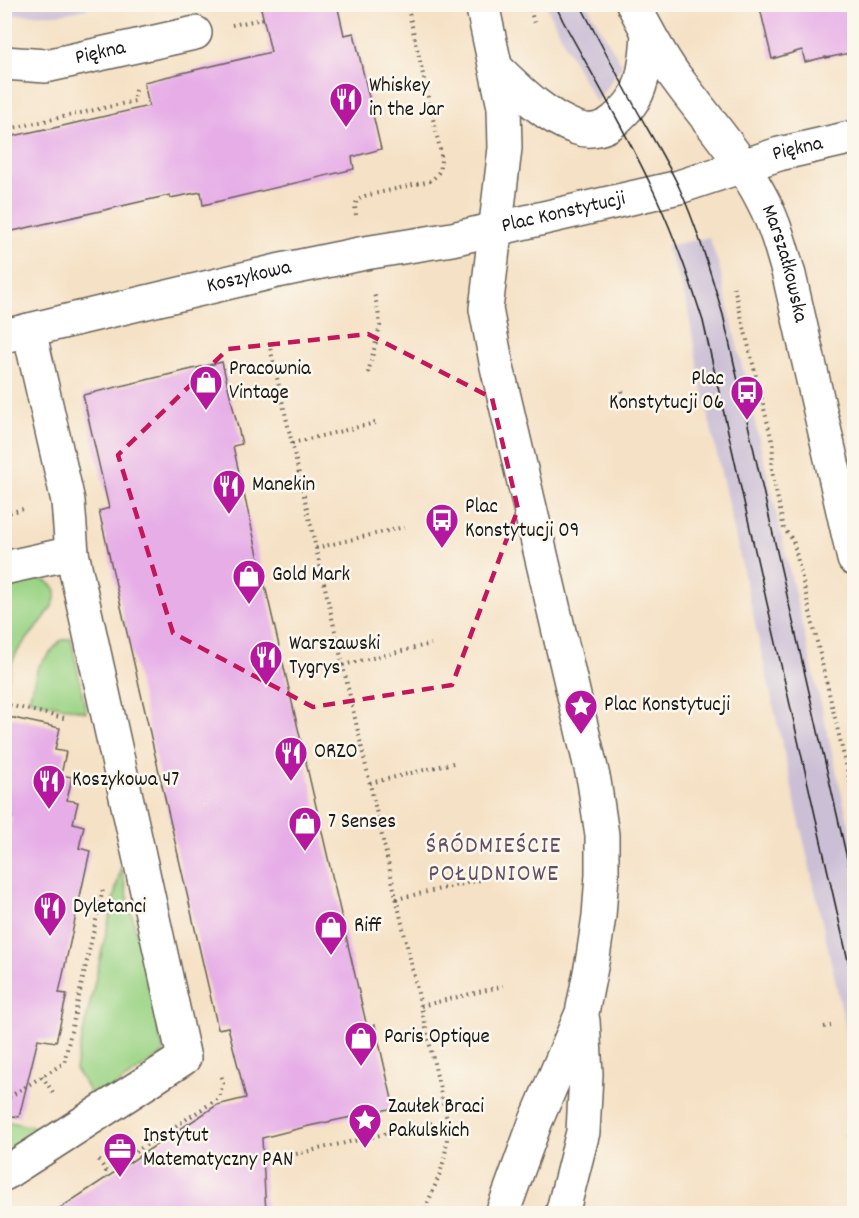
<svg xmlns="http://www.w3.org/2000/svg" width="859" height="1218" viewBox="0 0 859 1218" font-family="Dekko,sans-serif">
<rect width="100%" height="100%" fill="#fbf7ec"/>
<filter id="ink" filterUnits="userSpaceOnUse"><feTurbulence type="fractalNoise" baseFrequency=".0167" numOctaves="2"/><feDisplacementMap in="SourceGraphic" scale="12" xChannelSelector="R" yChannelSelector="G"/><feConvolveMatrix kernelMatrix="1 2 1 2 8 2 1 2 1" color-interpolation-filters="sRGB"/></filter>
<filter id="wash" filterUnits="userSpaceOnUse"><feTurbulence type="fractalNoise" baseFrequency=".008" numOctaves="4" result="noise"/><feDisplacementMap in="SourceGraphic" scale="24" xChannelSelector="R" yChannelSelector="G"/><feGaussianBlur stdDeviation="1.35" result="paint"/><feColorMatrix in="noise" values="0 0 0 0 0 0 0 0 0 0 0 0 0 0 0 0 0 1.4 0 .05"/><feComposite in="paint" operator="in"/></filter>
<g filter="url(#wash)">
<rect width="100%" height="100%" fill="#f5e1c5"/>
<!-- industrial -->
<path fill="#cbbfd5" d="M4,5h84v4l-27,5 -56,1z
M546,5h43l3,9 30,51 -26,38 -28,-52z
M709,237l11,32 4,20 130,558v217l-153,-680 -15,-84 -6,-19 -14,-35z"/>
<!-- green -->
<path fill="#9cd486" stroke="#5c7851" stroke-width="1.5" d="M33,578c7,1 16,3 21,9 11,14 -27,50 -35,62 -9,13 -10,29 -13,44h-1v-109z
M71,638l15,74 -57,-13 9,-32 22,-26z
M121,867l43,186 -69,47 -20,-31z
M5,1121l42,9 -42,26z"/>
<g id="blocks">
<!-- building -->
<path fill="#e6ade7" d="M260,4h77l7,31 10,-2 27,116 -29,8 2,12 -151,36 -2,-13 -31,6v-3l-166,38v-95l41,-9v1l104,-24 -5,-24 127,-30z
M759,4h96v48l-29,6v-1l-21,5 -3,-12 -30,9z
M222,362l20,82 -9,2 10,44 124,537 8,-2 19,83 -85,18 -47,12 4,76h-215l166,-109 29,-7 -18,-71 -10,2 -119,-518 10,-3 -26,-113z
M4,716l56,12 -5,22 11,2 -5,23 11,2 -5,23 11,2 -5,21 11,3 -5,22 11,3 -31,142 8,1 -11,48 -18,-3 -19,78 -15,-2v-263l8,-35 -8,-2z"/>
</g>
</g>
<g filter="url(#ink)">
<use href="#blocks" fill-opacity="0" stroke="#686157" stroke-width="1.5"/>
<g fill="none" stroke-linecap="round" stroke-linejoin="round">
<defs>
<g id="minor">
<path id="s1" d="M4,63l42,3 149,-33"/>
<path id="s2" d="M4,336l273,-65 88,-18 87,-14 227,-52 100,-33 75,-17"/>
<path d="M4,568l68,-15"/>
<path d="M4,1174l180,-116 -112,-505 -4,-52 -39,-171"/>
</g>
<g id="major">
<path d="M482,4l22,103 1,41 -19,161 11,58 97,414 8,54v40l-3,41 -6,41 -11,56 -47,110 -33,91"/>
<path id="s3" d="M633,4c14,26 27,53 45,76 29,40 63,77 85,121 12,23 19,49 26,74l65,284"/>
<path d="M496,68c23,22 49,49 81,60 13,5 28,1 38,-8 5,-5 12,-11 16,-17 13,-16 16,-50 17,-70"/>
<path d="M562,1214l21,-82 3,-58 -3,-53"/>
</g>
</defs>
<!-- minor casing -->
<use href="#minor" stroke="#686157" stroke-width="36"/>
<!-- major casing -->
<use href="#major" stroke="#686157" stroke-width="36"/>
<!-- path -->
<path stroke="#686157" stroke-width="4" stroke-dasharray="1.5 4.5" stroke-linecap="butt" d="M529,4l6,23
M232,25l31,-6
M4,130l131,-29v-13
M356,215l-1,-9 2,-6 8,-4 65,-15c11,-8 11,-13 11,-27l-34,-150
M734,287l39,158 -1,26 12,58 9,11 61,259
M269,343l178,777c2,40 -9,58 -24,94
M368,373l12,-47 -2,-16 -4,-17
M622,391l4,14
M292,443l87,-21
M4,514l23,-6
M316,548l88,-21
M343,665l88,-21
M4,704l64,15
M370,783l87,-21
M396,899l89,-20
M421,1006l82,-20
M824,1027l7,-1
M42,1076l12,18
M4,1100l60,-37 39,-174
M849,1137l5,-2
M99,1160l7,11 113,-73 4,-15 -2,-9
M261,1162l172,-39"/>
<!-- minor -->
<use href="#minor" stroke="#fff" stroke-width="33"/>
<!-- major -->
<use href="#major" stroke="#fff" stroke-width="33"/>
<!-- tram -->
<path stroke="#1c1c1c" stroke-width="1.5" d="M555,4l8,17c31,57 64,112 91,171 19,41 35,85 49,129l151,666
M580,4c17,33 34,65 52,97 15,28 32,55 46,84 19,41 32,86 45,130l131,574"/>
</g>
</g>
<!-- marked area -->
<path fill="none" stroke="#c2185b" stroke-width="4.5" stroke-dasharray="12 8" stroke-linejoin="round" d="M368,334l124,64 26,111 -66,176 -139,22 -140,-74 -55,-178 110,-106z"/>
<!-- icons -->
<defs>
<symbol id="restaurant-pin" viewBox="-11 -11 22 30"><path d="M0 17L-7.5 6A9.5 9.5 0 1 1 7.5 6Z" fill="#b5179e" stroke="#fbf7ec"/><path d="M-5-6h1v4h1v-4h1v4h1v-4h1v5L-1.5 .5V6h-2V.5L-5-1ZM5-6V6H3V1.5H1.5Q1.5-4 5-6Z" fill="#fff"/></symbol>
<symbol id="shop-pin" viewBox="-11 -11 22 30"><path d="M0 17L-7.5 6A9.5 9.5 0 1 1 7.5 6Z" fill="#b5179e" stroke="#fbf7ec"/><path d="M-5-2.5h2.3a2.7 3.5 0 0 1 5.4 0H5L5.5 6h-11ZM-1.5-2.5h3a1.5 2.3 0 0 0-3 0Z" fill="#fff"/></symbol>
<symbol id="bus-pin" viewBox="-11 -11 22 30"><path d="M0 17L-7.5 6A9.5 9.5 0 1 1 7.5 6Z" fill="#b5179e" stroke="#fbf7ec"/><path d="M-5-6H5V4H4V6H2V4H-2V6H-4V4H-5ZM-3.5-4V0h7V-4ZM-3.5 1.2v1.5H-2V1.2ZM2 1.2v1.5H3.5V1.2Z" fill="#fff"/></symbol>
<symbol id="sight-pin" viewBox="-11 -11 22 30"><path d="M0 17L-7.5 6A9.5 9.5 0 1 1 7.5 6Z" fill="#b5179e" stroke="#fbf7ec"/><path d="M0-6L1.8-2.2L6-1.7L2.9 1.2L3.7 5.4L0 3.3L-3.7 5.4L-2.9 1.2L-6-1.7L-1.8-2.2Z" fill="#fff"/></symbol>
<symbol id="office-pin" viewBox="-11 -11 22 30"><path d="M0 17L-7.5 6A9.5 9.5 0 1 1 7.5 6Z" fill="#b5179e" stroke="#fbf7ec"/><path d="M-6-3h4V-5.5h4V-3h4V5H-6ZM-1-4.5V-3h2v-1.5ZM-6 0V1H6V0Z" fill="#fff"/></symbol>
</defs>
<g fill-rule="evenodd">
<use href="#restaurant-pin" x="327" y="80" width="38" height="52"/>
<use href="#shop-pin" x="187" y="363" width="38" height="52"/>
<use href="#bus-pin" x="728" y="373" width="38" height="52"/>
<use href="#restaurant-pin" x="210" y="467" width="38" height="52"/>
<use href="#bus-pin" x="423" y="501" width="38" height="52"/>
<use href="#shop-pin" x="230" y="557" width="38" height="52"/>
<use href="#restaurant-pin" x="247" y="638" width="38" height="52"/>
<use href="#sight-pin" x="562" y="687" width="38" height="52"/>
<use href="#restaurant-pin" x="272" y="734" width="38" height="52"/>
<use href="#restaurant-pin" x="30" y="762" width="38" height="52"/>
<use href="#shop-pin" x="286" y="804" width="38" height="52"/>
<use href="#restaurant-pin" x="31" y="889" width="38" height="52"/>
<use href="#shop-pin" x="312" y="908" width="38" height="52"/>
<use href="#shop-pin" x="342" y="1019" width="38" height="52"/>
<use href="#sight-pin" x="346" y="1101" width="38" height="52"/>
<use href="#office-pin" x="101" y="1130" width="38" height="52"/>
</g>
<g text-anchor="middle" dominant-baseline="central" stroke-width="5" stroke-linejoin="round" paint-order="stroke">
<!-- street labels -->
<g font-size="21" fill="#1c1c1c" stroke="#fbf7ec">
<text stroke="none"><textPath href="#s1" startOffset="98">Piękna</textPath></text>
<text stroke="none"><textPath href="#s2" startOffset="816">Piękna</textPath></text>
<text stroke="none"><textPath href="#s2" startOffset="573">Plac Konstytucji</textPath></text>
<text stroke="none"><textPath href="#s3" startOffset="303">Marszałkowska</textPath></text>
<text stroke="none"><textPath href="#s2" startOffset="252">Koszykowa</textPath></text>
</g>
<!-- poi labels -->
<g font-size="21" fill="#1c1c1c" stroke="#fbf7ec" text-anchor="start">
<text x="369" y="87">Whiskey<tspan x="369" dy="24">in the Jar</tspan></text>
<text x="229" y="370">Pracownia<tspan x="229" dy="24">Vintage</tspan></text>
<text x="724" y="380" text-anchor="end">Plac<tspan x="724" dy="24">Konstytucji 06</tspan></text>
<text x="252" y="486">Manekin</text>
<text x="465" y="508">Plac<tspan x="465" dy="24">Konstytucji 09</tspan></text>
<text x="272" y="576">Gold Mark</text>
<text x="289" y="645">Warszawski<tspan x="289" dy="24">Tygrys</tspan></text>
<text x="604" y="706">Plac Konstytucji</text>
<text x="314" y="753">ORZO</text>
<text x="72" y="781">Koszykowa 47</text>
<text x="328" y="823">7 Senses</text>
<text x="73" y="908">Dyletanci</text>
<text x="354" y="927">Riff</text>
<text x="384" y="1038">Paris Optique</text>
<text x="388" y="1108">Zaułek Braci<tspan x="388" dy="24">Pakulskich</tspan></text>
<text x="143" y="1137">Instytut<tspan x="143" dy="24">Matematyczny PAN</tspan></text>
</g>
<!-- quarter labels -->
<g font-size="24" letter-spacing="1.5" fill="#634f63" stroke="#fbf7ec">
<text x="494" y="847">ŚRÓDMIEŚCIE<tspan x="494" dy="28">POŁUDNIOWE</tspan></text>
</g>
</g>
<!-- margin -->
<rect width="859" height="1218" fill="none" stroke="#fbf7ec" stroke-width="24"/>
</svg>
